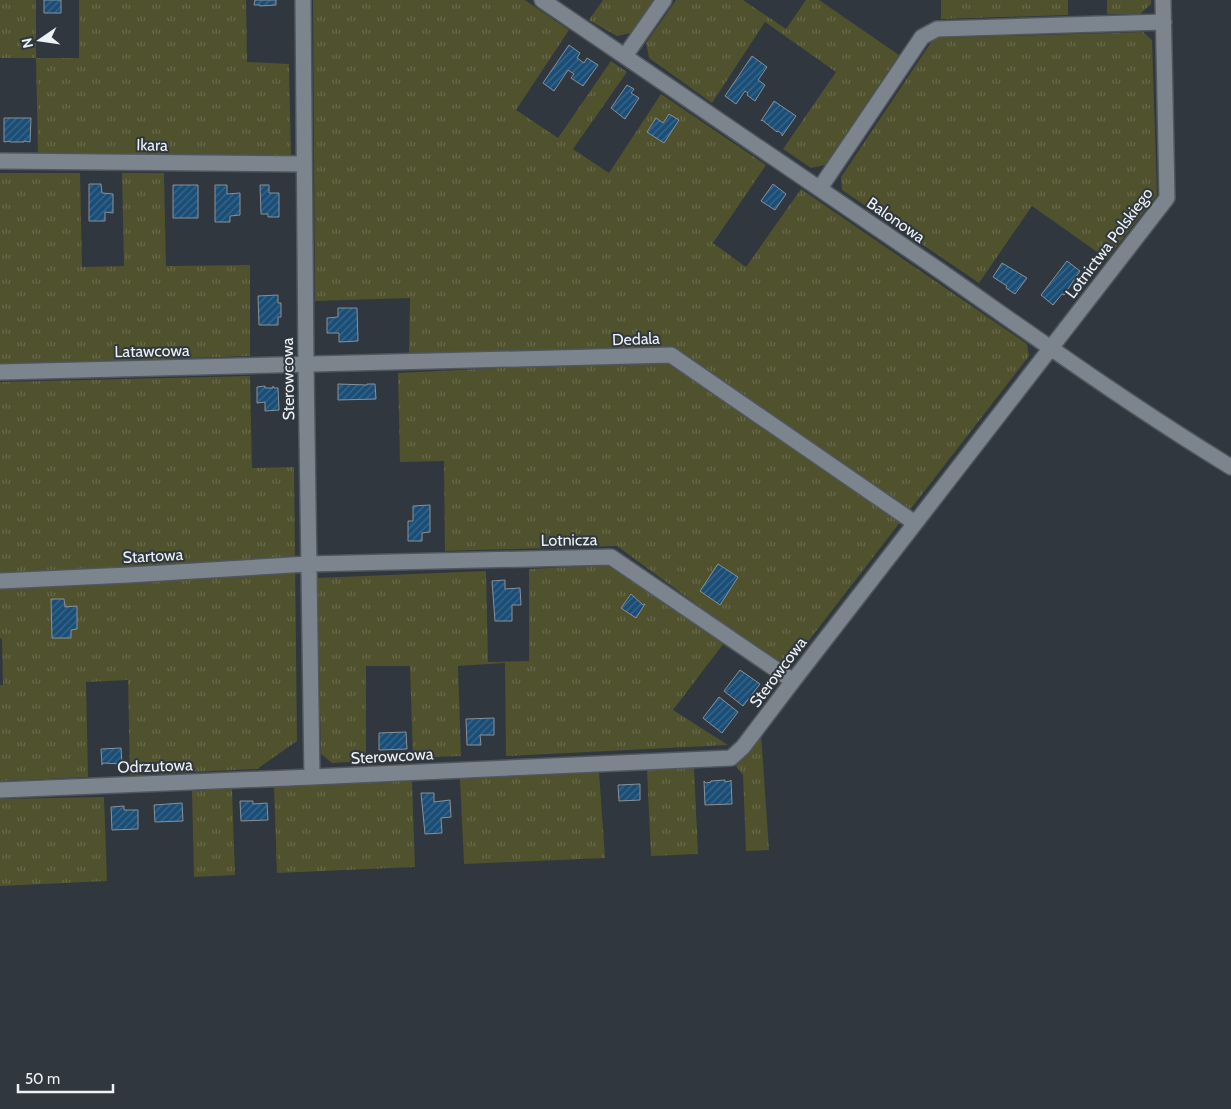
<svg xmlns="http://www.w3.org/2000/svg" width="1231" height="1109" viewBox="0 0 1231 1109" font-family="Cabin,sans-serif">
<defs>
<pattern id="grass-tufts" width="24" height="20" patternUnits="userSpaceOnUse" patternTransform="scale(1.25)"><rect width="24" height="20" fill="#50512d"/><path d="M3 7l-1-3M5 7V3M7 7l1-3M15 17l-1-3M17 17v-4M19 17l1-3" fill="none" stroke="#6a6a4c"/></pattern>
<pattern id="building-hatch" width="6" height="6" patternUnits="userSpaceOnUse" patternTransform="scale(1.25)"><rect width="6" height="6" fill="#1a4e77"/><path d="M-1 1l2-2M0 6l6-6M5 7l2-2" fill="none" stroke="#3c688b"/></pattern>
</defs>
<rect width="100%" height="100%" fill="#30373e"/>
<!-- grass -->
<path fill="url(#grass-tufts)" d="M0,0h36v58h43v-58h167l1,62 42,2 2,92 -253,-2 -2,-96h-36z
M313,0h212l44,30 -53,80 42,28 53,-77 16,11 -54,77 36,24 52,-79 105,71 -53,78 33,24 55,-78 226,155 2,12 -120,155 -238,-161 -262,5 1,-57 -95,3z
M603,0h50l-22,33 -14,3 -28,-16z
M676,0h67l43,29 20,-29h13l80,55 -74,110 -14,3 -28,-19 53,-77 -71,-50 -53,81 -63,-45 -3,-15z
M941,0h127v15l-127,4z
M1107,0h44v4l-11,10h-33z
M1143,32l9,8 5,155 -50,64 -75,-53 -53,77 -137,-93 -1,-13 93,-139z
M0,173h80l2,94 42,-1 -2,-93h42l2,93 84,-1v91l-250,8z
M664,360l11,4 226,157 -115,149 -169,-124 -172,5 -1,-90 -44,1 -2,-89z
M250,376l2,92 42,-1 3,274 -40,28 -127,6 -2,-95 -42,2 2,95 -88,4v-96h3l-1,-46 -2,-1v-256z
M611,565l113,78 -51,67 55,35 -222,11 -1,-93 -47,3 3,90 -48,2 -3,-92h-44v95l-34,2 -11,-9 -4,-176 169,-7 2,91 41,-1v-92z
M761,734l8,116 -23,1 -3,-76 -7,-9z
M694,768l4,86 -47,2 -4,-86z
M599,772l6,86 -141,6 -4,-85z
M412,781l3,86 -138,6 -3,-86z
M232,789l3,86 -41,2 -2,-86z
M104,797l3,84 -107,5v-87z"/>
<!-- building -->
<path fill="url(#building-hatch)" stroke="#889199" d="M44,0h17v13h-17z
M255,0h21v5l-16,1v-1h-6z
M569,45l11,8 -3,5 7,5 3,-5 11,7 -15,21 -12,-8 3,-4 -6,-4 -14,21 -11,-8z
M752,56l15,11 -9,13 7,5 -10,16 -8,-6 1,-2 -3,-2 -9,13 -11,-8z
M627,85l7,4 -3,4 8,5 -14,21 -14,-11z
M774,101l22,15 -14,20v-2l-4,-3 -1,1 -15,-12 -1,1z
M669,114l10,6 -15,23 -17,-11 9,-14 7,5z
M4,118h27l-1,24 -6,-1v1h-14v-1l-6,1z
M89,184h12l1,9 11,1v19l-8,-1v9h-16z
M773,184l13,10 -11,16 -14,-9z
M173,185h25v33h-25z
M215,185h12v9l13,-1v22l-10,1v6h-15z
M260,185h9v8h10v24h-11v-3h-7z
M1067,261l13,10 -16,24 -2,-1 -9,11 -12,-10z
M1002,263l25,15 -12,16 -9,-6 1,-2 -14,-9z
M278,295v8h3v14h-3v8h-19l-1,-29z
M338,308h19l1,33 -19,1v-9h-12v-15l11,-1z
M338,384l29,1v-1h8l1,15 -38,1z
M265,386v2h8v-2l1,2h4l1,22 -14,1v-9l-8,1v-16z
M430,505v27l-8,1v8h-14v-20h5v-15z
M718,564l20,13 -18,28 -20,-14z
M505,580v9l15,-1 1,17h-9v16h-17l-3,-40z
M631,594l12,11 2,-1 -9,14 -15,-10z
M51,599h13l1,8 12,-1v23l-6,1v8h-19z
M740,670l20,14 -17,22 -19,-15z
M719,697l19,15 -16,21 -19,-15z
M494,718v17h-14l1,10h-14l-1,-26z
M406,732l1,17 -28,1v-17z
M121,748l1,16 -19,-1 -1,2 -1,-16z
M725,780v2l5,-1 1,-1 1,24 -27,1 -1,-24 2,2 5,-1v-1z
M640,784v16l-21,1 -1,-16z
M421,793h13v9l16,-2 1,17 -10,1 1,15 -17,1z
M240,801h13v3l14,-1 1,17 -27,1z
M182,803l1,18 -28,1 -1,-17z
M124,806v4h14v19l-26,1 -1,-23z"/>
<g fill="none" stroke-linecap="round" stroke-linejoin="round">
<defs>
<path id="street" d="M303,0l3,365 6,412 419,-19 12,-11 50,-66 374,-483 -4,-198
M542,0c131,88 261,177 391,266 98,68 196,139 298,201
M625,56l39,-56
M0,161l304,3
M820,188l102,-151 15,-8 227,-7
M0,372l671,-17 244,168
M0,581l128,-6 180,-11 303,-7 182,124
M0,790l312,-13"/>
</defs>
<!-- street casing -->
<use href="#street" stroke="#4f565c" stroke-width="18"/>
<!-- street -->
<use href="#street" stroke="#7c848d" stroke-width="15"/>
</g>
<g text-anchor="middle" dominant-baseline="central" stroke-width="4" stroke-linejoin="round" paint-order="stroke">
<!-- street labels -->
<g font-size="16" fill="#edf2f7" stroke="#30373e">
<text transform="translate(152 145) rotate(1)">Ikara</text>
<text transform="translate(896 220) rotate(35)">Balonowa</text>
<text transform="translate(1109 243) rotate(-53)">Lotnictwa Polskiego</text>
<text transform="translate(636 339) rotate(-2)">Dedala</text>
<text transform="translate(152 351) rotate(-1)">Latawcowa</text>
<text transform="translate(288 379) rotate(-91)">Sterowcowa</text>
<text transform="translate(569 540) rotate(-1)">Lotnicza</text>
<text transform="translate(153 556) rotate(-3)">Startowa</text>
<text transform="translate(778 672) rotate(-53)">Sterowcowa</text>
<text transform="translate(392 756) rotate(-3)">Sterowcowa</text>
<text transform="translate(155 766) rotate(-2)">Odrzutowa</text>
</g>
</g>
<!-- north arrow -->
<g transform="translate(40 40) rotate(257)" stroke="#30373e" stroke-width="4" paint-order="stroke">
<path d="M0-4L9 19L0 12L-9 19Z" fill="#edf2f7"/>
<text y="-8" font-size="14" font-weight="bold" text-anchor="middle" fill="#edf2f7">N</text>
</g>
<!-- scale -->
<path d="M18 1084v8h95v-8" fill="none" stroke="#edf2f7" stroke-width="2.5"/>
<text x="25" y="1084" font-size="15" fill="#edf2f7" stroke="#30373e" stroke-width="4" paint-order="stroke">50 m</text>
</svg>
